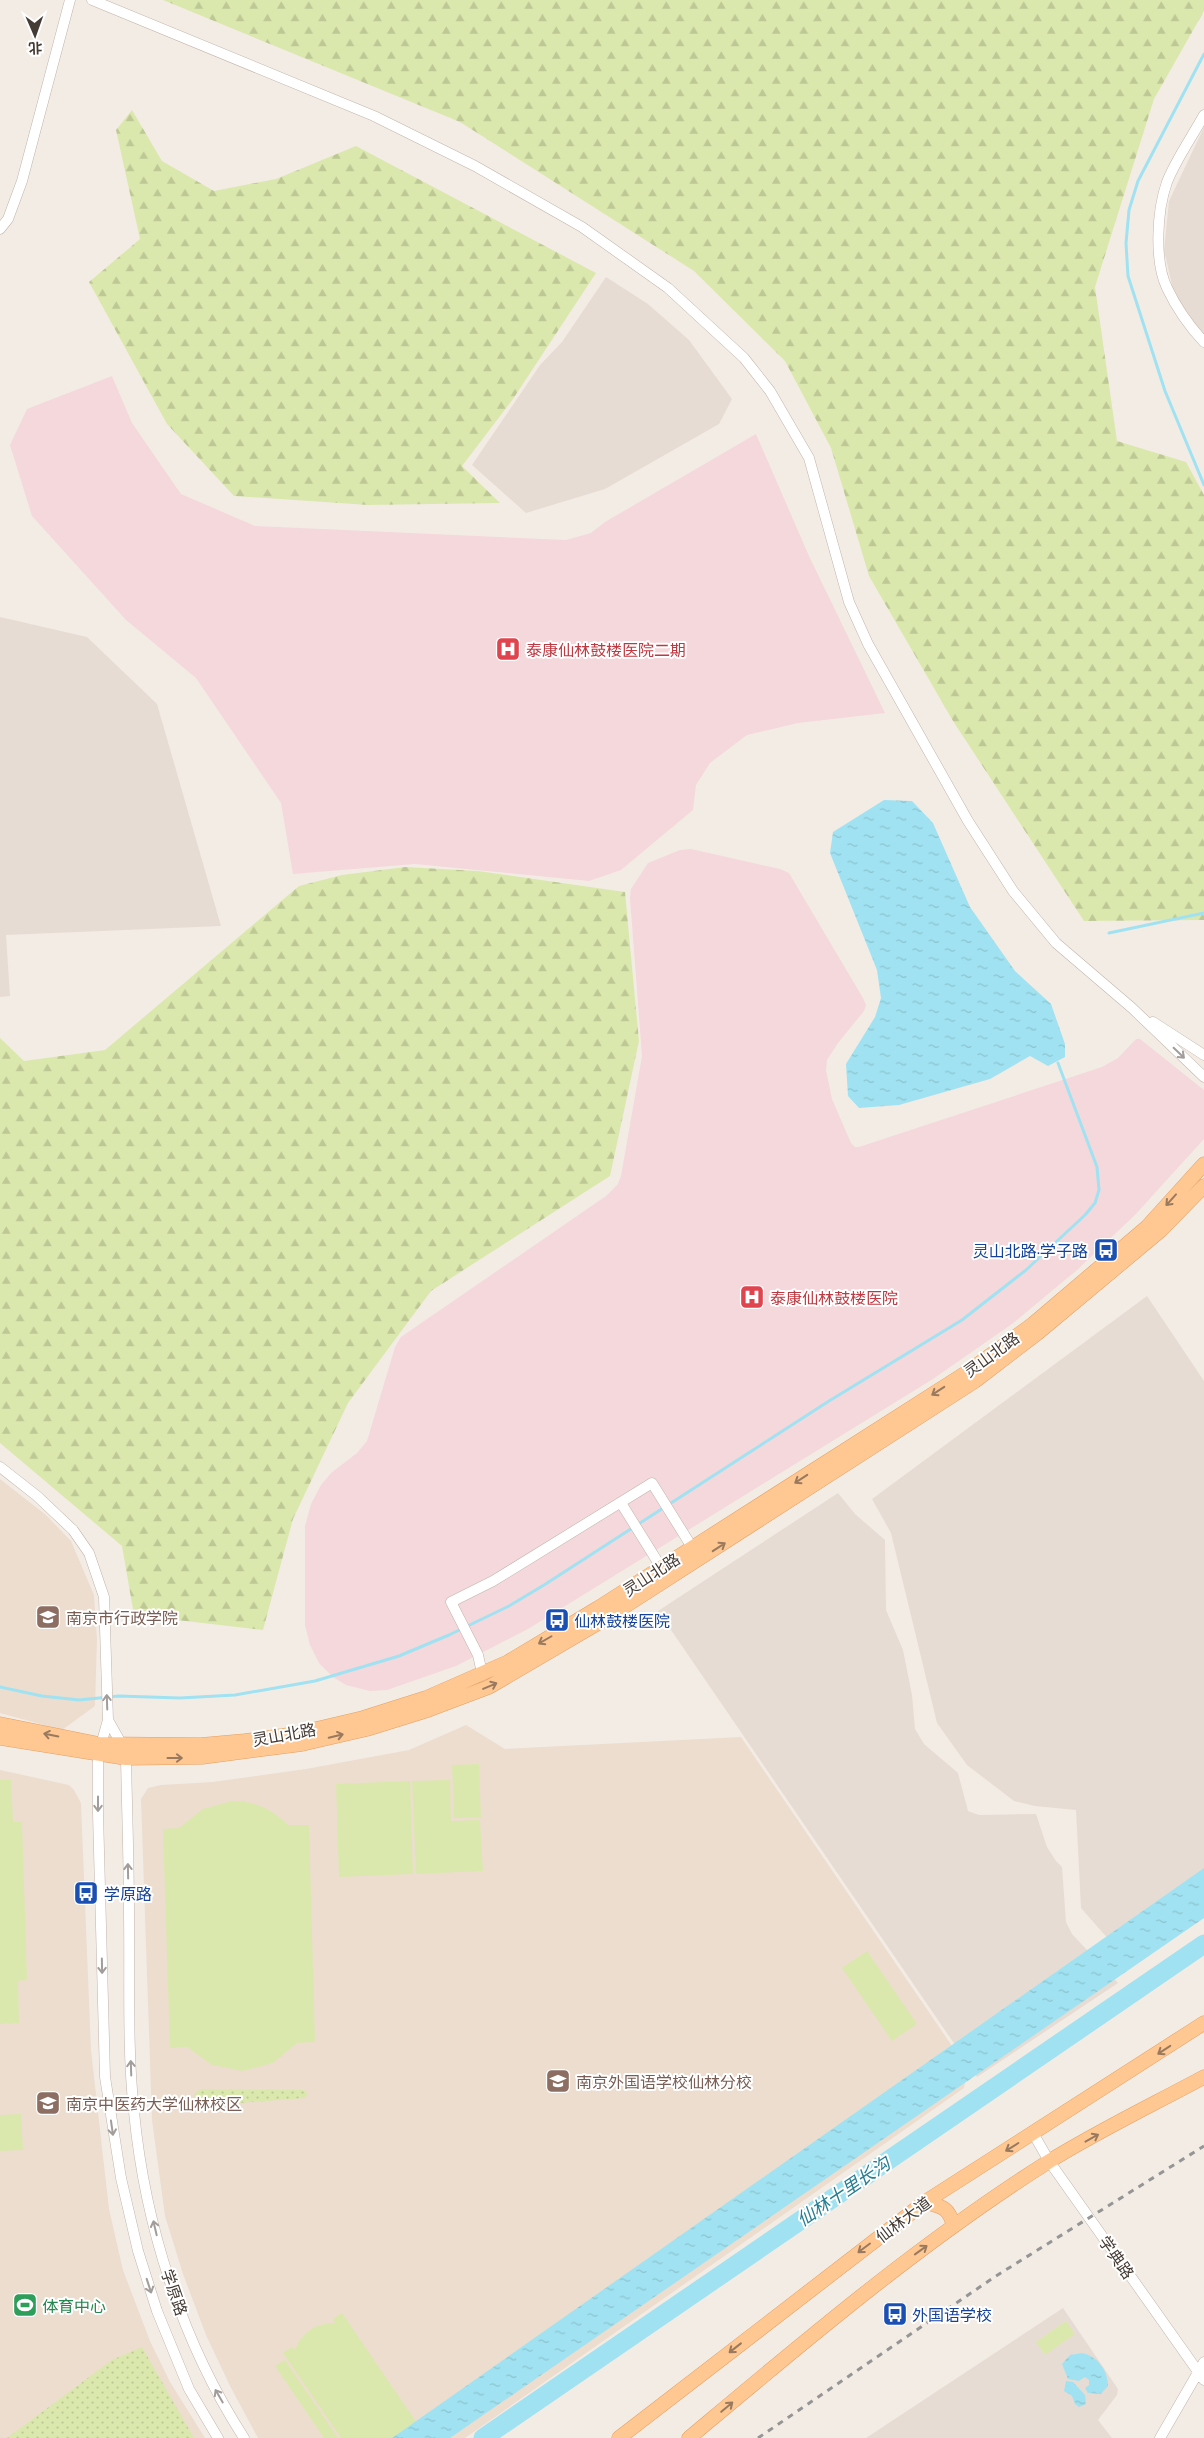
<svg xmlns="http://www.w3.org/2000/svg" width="1204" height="2438" viewBox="0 0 1204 2438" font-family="Barlow,'Noto Sans SC',sans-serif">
<defs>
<pattern id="green-dots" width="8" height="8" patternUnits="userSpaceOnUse" patternTransform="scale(1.25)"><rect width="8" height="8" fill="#dbe8ad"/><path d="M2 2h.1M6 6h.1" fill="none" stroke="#bdc895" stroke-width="1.8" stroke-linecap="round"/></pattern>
<pattern id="forest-firs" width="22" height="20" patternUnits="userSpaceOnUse" patternTransform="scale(1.25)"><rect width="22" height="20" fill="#dbe8ad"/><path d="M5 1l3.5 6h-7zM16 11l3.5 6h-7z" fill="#bdc895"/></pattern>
<pattern id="water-ripples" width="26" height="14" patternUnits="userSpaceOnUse" patternTransform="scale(1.25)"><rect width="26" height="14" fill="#a0e2f1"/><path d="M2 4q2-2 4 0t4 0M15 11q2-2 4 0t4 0" fill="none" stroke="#8bc3cf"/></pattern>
</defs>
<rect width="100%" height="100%" fill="#f3ece5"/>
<!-- residential -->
<path fill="#e7dcd3" d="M1204,127v209l-29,-38 -11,-48 5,-49z
M606,277l42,27 41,36 43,59 -13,25 -114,65 -79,24 -54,-48 68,-100 22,-23z
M0,617l87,20 70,67 64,222 -215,9 4,61 -10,1z
M1147,1296l57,85v536l-72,49 -51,-58 -5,-98 -41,-4 -21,-5 -47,-36 -30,-42 -46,-190 -19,-34z
M838,1493l17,21 30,26 1,70 17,40 9,45 3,34 9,15 34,29 10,38 11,4 57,-1 11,33 9,14 6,6 4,55 6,12 46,49 -141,94 -319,-466z
M1063,2308l55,81 -1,6 -19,25 14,18h-246z"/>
<!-- education -->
<path fill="#ecddcf" d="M0,1479l46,36 25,26 23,54 3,44 -2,67 -33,24 -62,-17z
M466,1725l39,24 236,-12 222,325 4,12 -3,14 -499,350h-207l-27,-50 -25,-53 -23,-61 -18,-58 -13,-96 -11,-321 7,-11 13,-3 52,-3 93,-13 103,-19z
M0,1770l69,15 5,5 7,13 10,247 18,159 14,61 27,71 20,41 35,56h-205z"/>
<!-- medical -->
<path fill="#f4d8db" d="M112,376l20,47 49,71 74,32 311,14 25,-7 14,-11 151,-88 53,122 76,157 -87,10 -51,12 -37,28 -14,22 -3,25 -72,60 -32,11 -174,-17 -122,10 -12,-71 -85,-125 -70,-58 -94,-104 -22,-71 17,-36z
M691,849l89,20 9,4 74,125 3,7 -2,6 -26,32 -11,17 -1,10 6,29 19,44 4,4h4l243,-80 16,-9 18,-19h4l64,51v49l-69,76 -58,55 -65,54 -79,55 -405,250 -72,37 -69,24 -17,1 -24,-6 -13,-8 -14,-14 -9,-18 -5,-20v-99l6,-22 10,-19 10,-12 26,-20 10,-12 28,-94 6,-10 205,-141 12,-12 3,-8 21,-120 -12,-158 1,-9 17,-26 32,-13z"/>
<!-- green -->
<path fill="url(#green-dots)" d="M201,2089l103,1 4,4 -3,4 -104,8 -5,-3 -2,-5 1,-5z
M142,2347l52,91h-187l105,-78z"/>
<!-- forest -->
<path fill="url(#forest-firs)" d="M163,0h1041v11l-50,88 -59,188 22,154 69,21 18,33v425l-120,1 -131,-200 -84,-145 -38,-128 -46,-87 -91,-90 -234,-149z
M132,110l30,51 52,30 62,-12 80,-33 240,127 -83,126 -51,67 38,37 -132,2 -134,-9 -67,-72 -78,-142 51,-43 -24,-109z
M405,867l73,4 147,21 14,149 -29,135 -179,115 -83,112 -55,116 -30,111 -129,-15 -12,-69 -122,-103v-405l24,23 81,-11 194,-164 43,-11z"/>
<!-- pitch -->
<path fill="#dbe8ad" d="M479,1764l2,54h-27l-2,-53z
M0,1780h11l2,42h9l5,158 -9,1 1,42 -19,1z
M450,1780l1,41 29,-1 3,51 -67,3 -4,-93z
M410,1781l3,93 -74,3 -3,-93z
M232,1801c23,0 40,8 56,24h21l6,217 -18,1 -24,20 -30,8 -31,-6 -25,-18 -17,1 -7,-219 16,-1 24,-19z
M867,1951l50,73 -25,17 -50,-73z
M21,2114l2,36 -23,1v-36z
M342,2313l77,113 -16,12h-62l-58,-85 9,-6 3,3c7,-18 21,-27 40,-27l-2,-4z
M1066,2321l9,13 -30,21 -9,-13z
M285,2360l53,78h-14l-49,-72z"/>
<!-- water -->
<path fill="url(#water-ripples)" d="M884,800l28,1 21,22 37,84 45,64 36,33 14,40v13l-17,9 -18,-10 -40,23 -91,26 -40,3 -11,-12 -2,-32 29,-47 6,-19 -4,-28 -47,-117 3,-21z
M1204,1868v50l-754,520h-58z
M1082,2353c15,3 26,17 26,33l-7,8 -13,-1 -3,-5 4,-3v-5l-4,-3 -6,4 -11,-2 -6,-15 8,-9z
M1066,2381l7,1 12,13 1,9 -7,3 -4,-3 -3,-8 -8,-5z"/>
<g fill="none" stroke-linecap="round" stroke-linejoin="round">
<!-- stream -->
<path stroke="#a0e2f1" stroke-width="3" d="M1204,54l-66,127 -9,29 -3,33 2,33 37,115 39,94
M1109,933l95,-20
M0,1687l42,9 37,4 40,-4 61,2 55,-3 80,-14 84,-25 50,-21 60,-29 35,-21 285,-184 133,-81 64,-50 59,-55 10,-12 4,-13 -2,-23 -39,-104"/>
<!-- river -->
<path stroke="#a0e2f1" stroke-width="19" d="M483,2438l721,-494"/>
<defs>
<path id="minor" d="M92,0l282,116 101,50 107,61 86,61 76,70 26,33 39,67 40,144 19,42 100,177 45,70 43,52 76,65 72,69
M1204,115c-12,22 -28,44 -37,67 -10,28 -13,79 0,106 10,21 22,38 37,54
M0,229l8,-10 14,-38 48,-181
M1153,1022l51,33
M0,1467l37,29 36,34 16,23 15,44 4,123 -10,35v58l7,264 16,101 17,73 19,60 32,78 29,49
M621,1503l43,69
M482,1673l-4,-18 -27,-53 42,-21 159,-98 43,69
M108,1720l14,25 4,13c1,53 3,106 3,158 1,66 -2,131 5,196 11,114 48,230 110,326
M1033,2133l16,28 155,219
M1160,2438l44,-76"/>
<path id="major" d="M0,1724l99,20 102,1 44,-4 50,-7 68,-16 63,-20 82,-36 90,-54 371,-237 64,-47 114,-97 57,-63
M0,1738l126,20 76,-1 100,-13 65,-15 61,-19 61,-23 116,-68 370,-238 64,-49 121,-101 44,-45
M925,2202c18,5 23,5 29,24
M619,2438l306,-236 279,-179
M689,2438c116,-97 231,-195 359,-276 50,-31 104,-57 156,-85"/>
</defs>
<!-- minor casing -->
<use href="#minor" stroke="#c1b4ab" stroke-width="11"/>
<!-- major casing -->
<use href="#major" stroke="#e5a061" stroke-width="15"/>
<!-- minor -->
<use href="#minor" stroke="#fff" stroke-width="10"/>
<!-- major -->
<use href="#major" stroke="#ffc792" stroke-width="14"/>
<!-- rail -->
<path stroke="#959595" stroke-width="3" stroke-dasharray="6 6" stroke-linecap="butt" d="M758,2438l238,-162 208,-130"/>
</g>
<!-- one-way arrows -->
<defs><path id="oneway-shaft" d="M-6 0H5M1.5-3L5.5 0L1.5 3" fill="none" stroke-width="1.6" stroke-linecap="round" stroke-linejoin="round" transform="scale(1.25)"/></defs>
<g stroke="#a29d9a">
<use href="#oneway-shaft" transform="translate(1179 1053) rotate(44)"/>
<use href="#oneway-shaft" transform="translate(107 1702) rotate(-92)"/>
<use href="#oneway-shaft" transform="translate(98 1804) rotate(90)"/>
<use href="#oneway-shaft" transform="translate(128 1871) rotate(-91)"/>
<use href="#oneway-shaft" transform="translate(102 1966) rotate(89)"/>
<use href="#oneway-shaft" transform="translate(131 2068) rotate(-92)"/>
<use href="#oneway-shaft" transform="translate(112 2128) rotate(82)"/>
<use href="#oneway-shaft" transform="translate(155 2228) rotate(-103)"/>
<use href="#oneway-shaft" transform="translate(149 2286) rotate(72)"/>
<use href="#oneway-shaft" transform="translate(219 2396) rotate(-120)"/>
</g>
<g stroke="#997a5f">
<use href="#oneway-shaft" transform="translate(1171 1200) rotate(132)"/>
<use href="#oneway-shaft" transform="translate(938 1391) rotate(147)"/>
<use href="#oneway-shaft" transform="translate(801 1479) rotate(147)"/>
<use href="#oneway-shaft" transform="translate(719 1547) rotate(-33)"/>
<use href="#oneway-shaft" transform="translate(545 1640) rotate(150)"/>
<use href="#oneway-shaft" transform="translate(490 1686) rotate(-23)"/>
<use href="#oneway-shaft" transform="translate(51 1735) rotate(-169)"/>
<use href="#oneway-shaft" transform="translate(336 1736) rotate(-13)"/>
<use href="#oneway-shaft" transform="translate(175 1758)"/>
<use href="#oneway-shaft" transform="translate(1164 2050) rotate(147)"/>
<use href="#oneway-shaft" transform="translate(1092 2138) rotate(-29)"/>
<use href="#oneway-shaft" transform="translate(1012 2147) rotate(148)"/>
<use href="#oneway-shaft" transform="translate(864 2248) rotate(143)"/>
<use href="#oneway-shaft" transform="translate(921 2250) rotate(-36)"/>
<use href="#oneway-shaft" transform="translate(735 2348) rotate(142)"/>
<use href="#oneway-shaft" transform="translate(727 2407) rotate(-40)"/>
</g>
<!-- icons -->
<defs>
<symbol id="hospital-square" viewBox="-11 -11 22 22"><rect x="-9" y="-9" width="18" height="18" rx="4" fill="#e0444e" stroke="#fff"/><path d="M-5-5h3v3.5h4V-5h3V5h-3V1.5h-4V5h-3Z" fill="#fff"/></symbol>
<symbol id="bus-square" viewBox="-11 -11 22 22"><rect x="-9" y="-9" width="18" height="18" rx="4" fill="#1a4fb4" stroke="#fff"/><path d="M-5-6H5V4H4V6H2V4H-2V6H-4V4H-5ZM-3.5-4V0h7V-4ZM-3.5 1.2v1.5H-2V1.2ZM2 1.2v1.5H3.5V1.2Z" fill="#fff"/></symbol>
<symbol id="school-square" viewBox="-11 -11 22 22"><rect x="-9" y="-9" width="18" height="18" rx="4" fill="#8d6e63" stroke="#fff"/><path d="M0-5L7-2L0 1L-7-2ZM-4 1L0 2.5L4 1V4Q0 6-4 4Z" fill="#fff"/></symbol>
<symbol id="university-square" viewBox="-11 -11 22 22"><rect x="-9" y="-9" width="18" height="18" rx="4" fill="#8d6e63" stroke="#fff"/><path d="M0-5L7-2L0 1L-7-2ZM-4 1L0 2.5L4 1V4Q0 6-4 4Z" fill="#fff"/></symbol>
<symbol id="stadium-square" viewBox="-11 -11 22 22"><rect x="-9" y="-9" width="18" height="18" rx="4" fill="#2e9e5b" stroke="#fff"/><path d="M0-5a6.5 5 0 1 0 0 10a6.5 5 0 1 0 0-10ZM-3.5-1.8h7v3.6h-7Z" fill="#fff"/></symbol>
</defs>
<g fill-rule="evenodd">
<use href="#hospital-square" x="494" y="635" width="28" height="28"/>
<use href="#bus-square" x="1092" y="1236" width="28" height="28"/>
<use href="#hospital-square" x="738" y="1283" width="28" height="28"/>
<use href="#school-square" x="34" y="1603" width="28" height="28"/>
<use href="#bus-square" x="543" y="1606" width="28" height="28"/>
<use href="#bus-square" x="72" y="1879" width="28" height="28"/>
<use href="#school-square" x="544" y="2067" width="28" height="28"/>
<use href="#university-square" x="34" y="2089" width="28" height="28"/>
<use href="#stadium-square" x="11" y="2291" width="28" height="28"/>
<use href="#bus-square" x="881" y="2300" width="28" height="28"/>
</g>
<g text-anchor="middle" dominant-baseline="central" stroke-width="4" stroke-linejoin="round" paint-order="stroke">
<!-- health labels -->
<g font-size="16" fill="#be3a42" stroke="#fff" text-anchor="start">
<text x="526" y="649">泰康仙林鼓楼医院二期</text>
<text x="770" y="1297">泰康仙林鼓楼医院</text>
</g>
<!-- transit labels -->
<g font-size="16" fill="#164399" stroke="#fff" text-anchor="start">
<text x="1088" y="1250" text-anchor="end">灵山北路·学子路</text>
<text x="574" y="1620">仙林鼓楼医院</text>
<text x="104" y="1893">学原路</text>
<text x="912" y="2314">外国语学校</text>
</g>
<!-- street labels -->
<g font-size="16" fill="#453b35" stroke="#fff">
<text transform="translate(991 1354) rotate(-36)">灵山北路</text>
<text transform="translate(651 1574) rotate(-33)">灵山北路</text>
<text transform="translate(284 1734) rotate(-10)">灵山北路</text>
<text transform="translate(903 2219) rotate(-37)">仙林大道</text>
<text transform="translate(1117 2257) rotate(55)">学典路</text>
<text transform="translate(175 2292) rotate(71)">学原路</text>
</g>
<!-- education labels -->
<g font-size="16" fill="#785e54" stroke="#fff" text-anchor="start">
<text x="66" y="1617">南京市行政学院</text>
<text x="576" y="2081">南京外国语学校仙林分校</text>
<text x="66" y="2103">南京中医药大学仙林校区</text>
</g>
<!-- leisure labels -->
<g font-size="16" fill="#27864d" stroke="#fff" text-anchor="start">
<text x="42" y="2305">体育中心</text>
</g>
<!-- water labels -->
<g font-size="18" font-style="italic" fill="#277d92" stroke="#fff">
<text transform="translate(843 2191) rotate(-34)">仙林十里长沟</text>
</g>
</g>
<!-- north arrow -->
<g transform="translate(35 35) rotate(178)" stroke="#ffffff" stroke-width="4" paint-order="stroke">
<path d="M0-4L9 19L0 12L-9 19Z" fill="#453b35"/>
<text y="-8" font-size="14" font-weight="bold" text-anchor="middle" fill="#453b35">北</text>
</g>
</svg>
